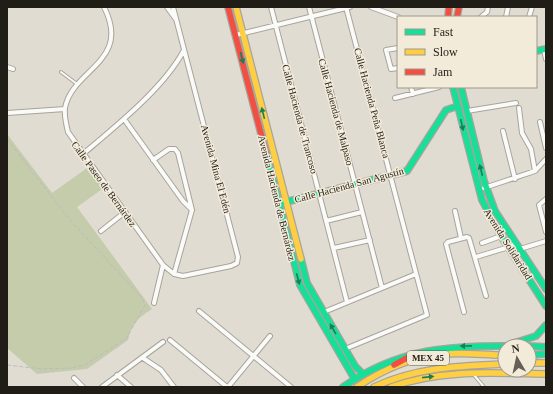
<svg xmlns="http://www.w3.org/2000/svg" width="553" height="394" viewBox="0 0 553 394" font-family="Georgia,serif">
<rect width="100%" height="100%" fill="#e0dcd2"/>
<!-- green -->
<path fill="#c5ccac" d="M7,134l45,59 38,-27 15,21 -28,20 75,102c-13,8 -21,15 -24,31l-41,29 -50,5 -30,-26z"/>
<g fill="none" stroke-linecap="round" stroke-linejoin="round">
<defs>
<path id="lane" d="M61,72l16,12
M474,375l10,12"/>
<path id="street" d="M104,7c28,55 -32,62 -39,101 -1,8 1,16 3,24l95,133 11,9 9,2 48,-10 6,-3 1,-6 -65,-250
M167,7l8,11
M271,7l76,295
M309,7l73,281
M371,7l27,10
M481,17l6,-5 1,-5
M506,17l2,-10
M529,17l3,-10
M236,35l114,-28
M398,48l-12,2 5,19 7,-1
M544,50l2,9
M7,67l6,2
M411,87l2,7
M395,98l44,-11
M519,108l3,25 9,16 4,22
M467,111l49,-8
M7,113l58,-4
M124,119l59,82 9,9
M540,122l6,26
M503,131l12,48
M83,154c33,-28 81,-66 101,-104
M153,160l16,-11h6l3,4 14,57 -18,64
M484,188l51,-17 11,-12
M546,199l-7,6 7,27
M455,211l6,27
M326,221l36,-9
M101,231l24,-19
M482,243l19,-7
M334,248l36,-8
M520,249l26,-8
M476,257l33,-10 7,-4
M154,303l9,-38
M199,311l92,76
M324,312l92,-38
M464,312l-18,-68 2,-2 19,-5 2,1 17,58
M170,340l57,47
M345,349l82,-34 -81,-308
M143,358l18,12 13,17
M117,375l14,12
M74,378l9,9
M102,387l61,-45
M228,387l42,-51"/>
<path id="fast" d="M536,51l10,-2
M453,87l29,113 19,36 45,70
M461,87l23,94 11,30 51,78
M266,153l34,132 54,93
M282,203l125,-32 39,-61 12,-4
M301,259l6,24 48,83 7,7
M511,344l25,-8 10,-11
M529,346l17,1
M529,355l17,-1
M343,387c56,-39 108,-42 174,-41"/>
<path id="slow" d="M236,7l65,252
M529,363h17
M357,387c25,-17 56,-30 86,-33 21,-2 41,1 62,1
M374,387c42,-20 85,-21 131,-23
M391,387c50,-18 103,-14 155,-13"/>
<path id="jam" d="M228,7l38,146
M448,17l1,-10
M457,17l2,-10
M394,365l20,-11"/>
</defs>
<!-- lane casing -->
<use href="#lane" stroke="#a7a49c" stroke-width="4"/>
<!-- street casing -->
<use href="#street" stroke="#a7a49c" stroke-width="6"/>
<!-- fast casing -->
<use href="#fast" stroke="#a7a49c" stroke-width="8"/>
<!-- slow casing -->
<use href="#slow" stroke="#a7a49c" stroke-width="8"/>
<!-- jam casing -->
<use href="#jam" stroke="#a7a49c" stroke-width="8"/>
<!-- path -->
<path stroke="#bdbcb8" stroke-width="1" stroke-dasharray="4 2" stroke-linecap="butt" d="M7,139l62,80 73,79 3,7 -19,34 -42,26 -13,3 -29,1 -35,-4"/>
<!-- lane -->
<use href="#lane" stroke="#fafaf8" stroke-width="2"/>
<!-- street -->
<use href="#street" stroke="#fafaf8" stroke-width="4"/>
<!-- fast -->
<use href="#fast" stroke="#16e098" stroke-width="5.5"/>
<!-- slow -->
<use href="#slow" stroke="#ffcf43" stroke-width="5.5"/>
<!-- jam -->
<use href="#jam" stroke="#f24e42" stroke-width="5.5"/>
</g>
<!-- one-way arrows -->
<defs><path id="oneway-solid" d="M-6-.8H1V-3.2L6.5 0L1 3.2V.8H-6Z"/></defs>
<g fill="#1b7e57">
<use href="#oneway-solid" transform="translate(242 58) rotate(76)"/>
<use href="#oneway-solid" transform="translate(263 113) rotate(-104)"/>
<use href="#oneway-solid" transform="translate(462 125) rotate(77)"/>
<use href="#oneway-solid" transform="translate(481 170) rotate(-104)"/>
<use href="#oneway-solid" transform="translate(298 279) rotate(75)"/>
<use href="#oneway-solid" transform="translate(333 329) rotate(-120)"/>
<use href="#oneway-solid" transform="translate(466 346) rotate(179)"/>
<use href="#oneway-solid" transform="translate(428 377) rotate(-6)"/>
</g>
<g text-anchor="middle" dominant-baseline="central" stroke-width="3" stroke-linejoin="round" paint-order="stroke">
<!-- shield labels -->
<rect fill="#f3ebd9" stroke="#5f5b50" stroke-width="1" x="407" y="351" width="42" height="14" rx="3"/>
<g font-size="9" font-weight="bold" fill="#201d16">
<text x="428" y="358">MEX 45</text>
</g>
<!-- street labels -->
<g font-size="10" fill="#201d16" stroke="#f3ebd9">
<text transform="translate(372 103) rotate(75)">Calle Hacienda Peña Blanca</text>
<text transform="translate(336 112) rotate(75)">Calle Hacienda de Malpaso</text>
<text transform="translate(300 119) rotate(75)">Calle Hacienda de Trancoso</text>
<text transform="translate(216 169) rotate(75)">Avenida Mina El Edén</text>
<text transform="translate(104 184) rotate(54)">Calle Paseo de Bernárdez</text>
<text transform="translate(349 185) rotate(-15)">Calle Hacienda San Agustín</text>
<text transform="translate(277 198) rotate(76)">Avenida Hacienda de Bernárdez</text>
<text transform="translate(508 244) rotate(58)">Avenida Solidaridad</text>
</g>
</g>
<!-- border -->
<rect width="553" height="394" fill="none" stroke="#201d16" stroke-width="16"/>
<!-- legend -->
<rect x="397" y="16" width="140" height="72" fill="#f3ebd9" stroke="#9f998b"/>
<rect x="405" y="29" width="20" height="6" fill="#16e098" stroke="#9f998b"/>
<text x="433" y="36" font-size="12" fill="#201d16">Fast</text>
<rect x="405" y="49" width="20" height="6" fill="#ffcf43" stroke="#9f998b"/>
<text x="433" y="56" font-size="12" fill="#201d16">Slow</text>
<rect x="405" y="69" width="20" height="6" fill="#f24e42" stroke="#9f998b"/>
<text x="433" y="76" font-size="12" fill="#201d16">Jam</text>
<!-- north arrow -->
<g transform="translate(517 358) rotate(351)"><circle r="19" fill="#f3ebd9" stroke="#9f998b"/>
<path d="M0-3L7 15L0 10L-7 15Z" fill="#636058"/>
<text y="-6" font-size="11" font-weight="bold" text-anchor="middle" fill="#201d16">N</text>
</g>
</svg>
